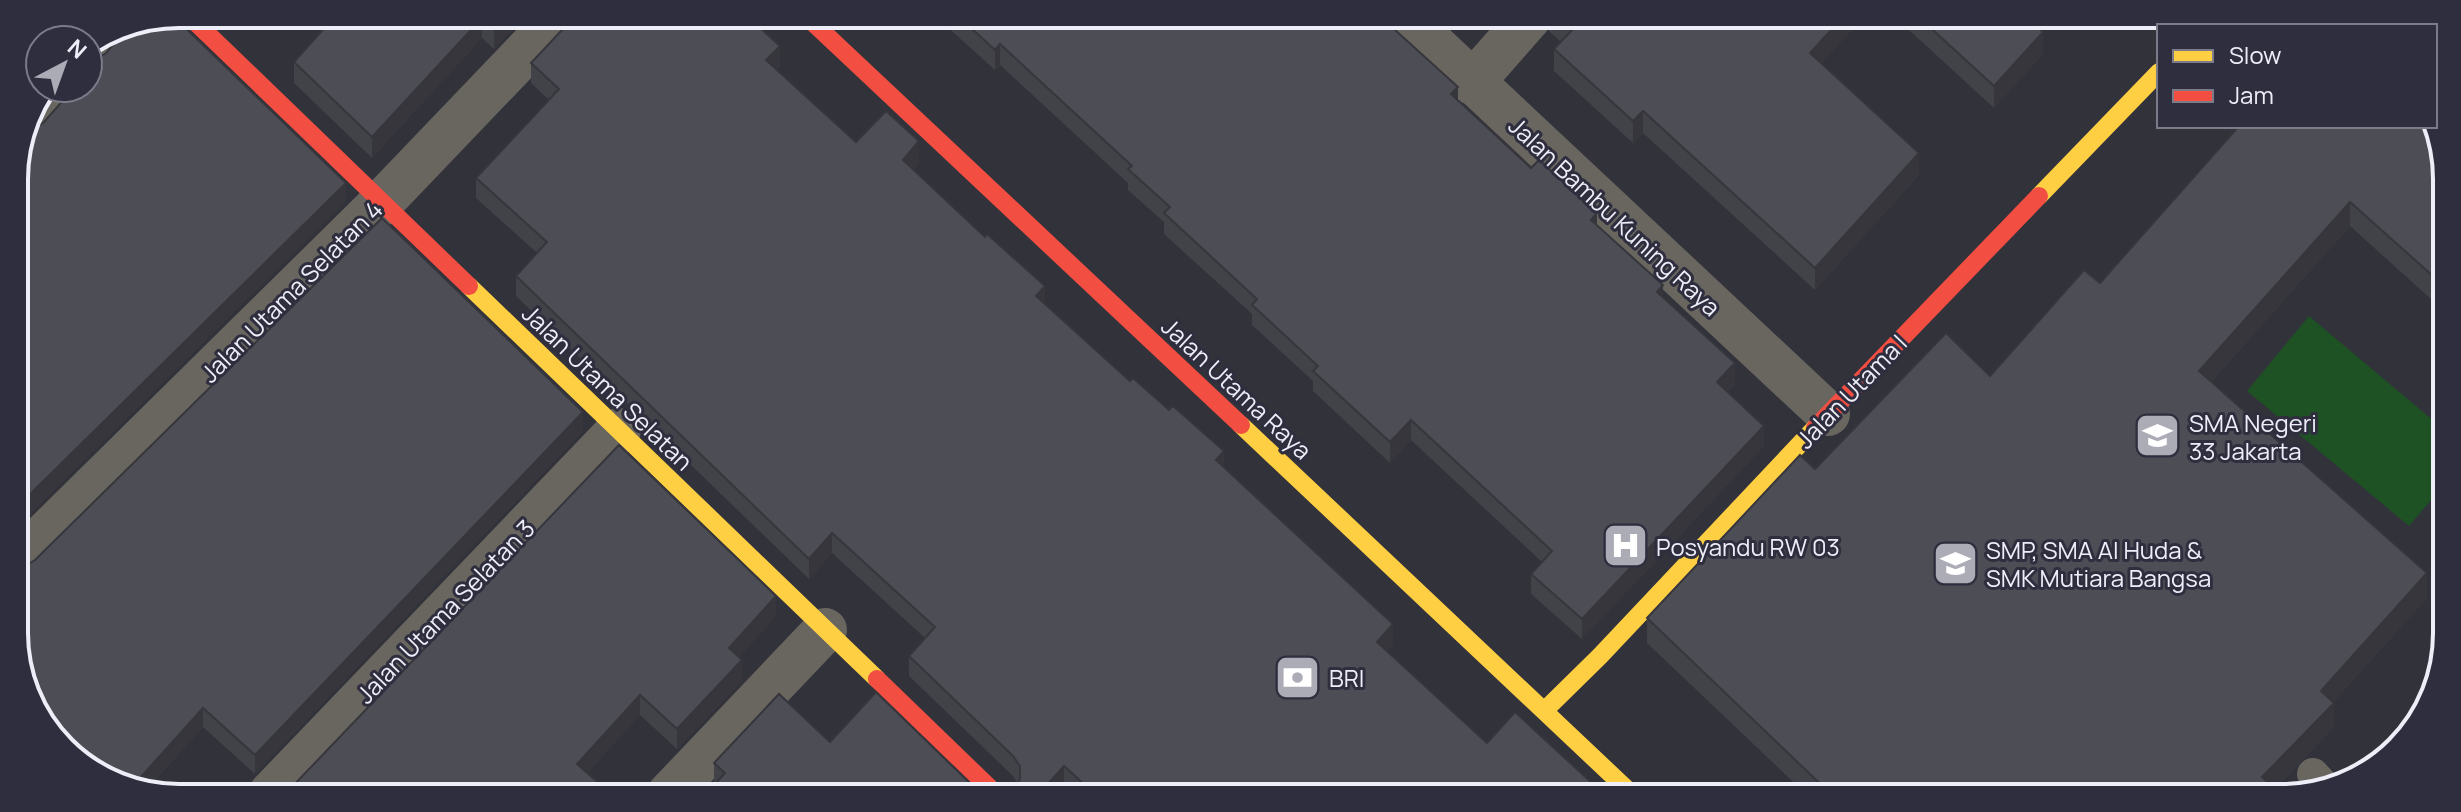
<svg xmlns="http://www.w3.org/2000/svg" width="2461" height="812" viewBox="0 0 2461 812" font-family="Manrope,sans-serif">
<rect width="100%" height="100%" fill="#32323b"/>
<!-- grass -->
<path fill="#1e5225" d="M2309,316l133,112v59l-33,39 -162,-135z"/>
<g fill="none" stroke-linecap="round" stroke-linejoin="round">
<!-- lane -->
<path stroke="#696660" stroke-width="32" d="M2313,774l11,12"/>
<!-- street -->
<path stroke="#696660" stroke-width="44" d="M1404,17l424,397
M2203,26l7,-7
M88,55l23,-25
M1472,83l57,-65
M25,125l33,-37
M17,562l365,-360 179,-187
M271,793l348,-363
M669,794l156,-164"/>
<!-- slow -->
<path stroke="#ffcf43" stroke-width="18" d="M2039,196l120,-124
M469,286l408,393
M1241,425l393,371
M1544,711l56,-55 215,-228"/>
<!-- jam -->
<path stroke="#f24e42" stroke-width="18" d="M187,14l282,272
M806,16l435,409
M1815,428l224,-232
M877,679l119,115"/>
</g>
<!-- wall -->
<path fill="#424249" d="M315,14l211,1 -32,34 -12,-11 -110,120 -78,-75v-21l34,-36z
M935,16l453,1 9,15 61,68 73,68 66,57 66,72 72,87 -8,8 37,54 -182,193 -51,-45v-20l11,-12 -131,-122 -21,23 -77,-72v-10l-61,-56v-11l-88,-80v-12l-36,-32v-7l-128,-118 -5,5z
M1549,18l313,1 -41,44 98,112 -104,115 -172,-157 -10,10 -79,-72v-22l7,-7 -12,-11z
M1897,19h132l14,35 -49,54z
M658,23l122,43 -3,3 79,73 63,20 -6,7 132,135 179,163 169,177 -6,7 100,92 119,53 -532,-1 -10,-9 -50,4 4,-6 -5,-8 -104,-100v-20l16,-18 -93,-85 -23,26 -293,-283v-20l21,-23 -61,-55v-20l73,-78 -18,-17v-20z
M2444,147l-1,163 -93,-84 -139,156 216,216 -94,104 1,25 -59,62 9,9 -476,-2 -161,-153v-25l168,-149 175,-93 110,-93z
M583,431l-328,343 -52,-47 -56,62 -11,3 -81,-50 -38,-77 6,-98z
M776,616l-37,41 3,24 -65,68 -37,-34 -53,58 -302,20z
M830,742l149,50 -265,-9v-20z"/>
<!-- shaded-wall -->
<path fill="#36363c" d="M507,15h19l-32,34v-20z
M482,18v20l-110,120v-21z
M1842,18l20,1 -52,56v-22z
M2043,32v22l-49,54v-22z
M1000,44v21l-5,5v-20z
M780,46v20l-14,14v-20z
M1458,87v21l-7,-14z
M1643,111v22l-10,10v-22z
M919,141v21l-16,18v-20z
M1919,153v22l-104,115v-22z
M346,183v19l-330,326v-20z
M2350,202v24l-151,169v-24z
M1597,213v21l-6,-14z
M1663,285v21l-6,-14z
M1045,286v21l-9,-11z
M1735,363v21l-18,19v-21z
M583,412v19l-328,343v-19z
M1411,420v20l-21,23v-21z
M1764,426v20l-182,193v-20z
M1224,451v20l-8,-11z
M832,533v20l-23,26v-20z
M2427,573v25l-106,117v-24z
M776,596v20l-47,52v-20z
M1393,624v20l-16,18v-20z
M742,660v21l-65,68v-20z
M640,695v20l-63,69v-20z
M2334,703v24l-68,71 -4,-21z
M203,708v19l-59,65h-8l-6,-3z
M1064,766v20l-7,9h-19z
M1109,787v8h-7z"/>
<!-- building -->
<path fill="#4d4d55" stroke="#36363c" stroke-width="2" d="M337,14l170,1 -13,14 -12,-11 -110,119 -78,-75z
M576,15h73l9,8 8,-8 81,1 33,30 -14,14 90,82 30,-31 33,30 -16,19 82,77 2,-3 58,52 -9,10 94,85 3,-3 36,32 4,-4 51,45 -8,9 177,164 -16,18 110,101 28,-31 91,84 -488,-1 -9,-8 -7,8h-6l-32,-29 -26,29 -30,-1 6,-4 6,-11v-13l-7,-10 -104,-100 26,-29 -103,-94 -23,26 -293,-283 31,-34 -71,-64 83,-89 -28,-26z
M958,16l430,1 9,9 -3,3 64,58 -7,7 80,74 8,-8 58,53 -6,7 72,65 -6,7 78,71 -18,19 47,44 -182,193 -51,-45 21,-23 -141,-131 -21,22 -77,-71 5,-5 -66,-61 5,-6 -93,-86 6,-6 -42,-38 4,-3 -132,-122 -5,6z
M162,17l6,6 6,-6 172,166 -330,325 -2,-339 9,-39h9l12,-8 30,-34h14v-28h7l11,-7 26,-30z
M1559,18h283l-32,35 109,100 -104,115 -172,-157 -10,10 -79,-72 18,-19z
M1921,19h108l14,13 -49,54z
M2261,20h64l10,6h-77l-2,-1z
M2239,126h194l11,21 -1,138 -93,-83 -151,169 228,202 -106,118 13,12 -72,74 22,21 -450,-1 -187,-179 153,-163 15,14 131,-136 44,43 94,-106 16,13z
M382,218l201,194 -328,343 -52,-47 -73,81 -37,-23 -48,-44 -28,-57v-98h6l12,-7z
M619,445l157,151 -47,52 13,12 -65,69 -37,-34 -63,69 33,29h-325l4,-3z
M876,692l103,100 4,2h-277l19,-21 -11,-10 65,-69 51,48z
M141,784l9,8 -16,-1z"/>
<!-- icons -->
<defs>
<symbol id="school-square" viewBox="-11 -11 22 22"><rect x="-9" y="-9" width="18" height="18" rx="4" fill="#acacb6" stroke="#2f2e3f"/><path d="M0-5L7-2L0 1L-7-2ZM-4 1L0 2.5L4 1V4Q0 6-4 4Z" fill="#fff"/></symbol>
<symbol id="hospital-square" viewBox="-11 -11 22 22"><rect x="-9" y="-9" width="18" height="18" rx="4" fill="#acacb6" stroke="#2f2e3f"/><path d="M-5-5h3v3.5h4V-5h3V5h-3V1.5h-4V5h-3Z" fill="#fff"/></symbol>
<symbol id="bank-square" viewBox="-11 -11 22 22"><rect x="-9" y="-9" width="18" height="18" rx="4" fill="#acacb6" stroke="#2f2e3f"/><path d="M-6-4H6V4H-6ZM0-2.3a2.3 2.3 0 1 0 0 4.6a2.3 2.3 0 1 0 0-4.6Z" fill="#fff"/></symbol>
</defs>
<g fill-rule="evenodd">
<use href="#school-square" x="2132" y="410" width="51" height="51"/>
<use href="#hospital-square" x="1600" y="520" width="51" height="51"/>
<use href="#school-square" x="1930" y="538" width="51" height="51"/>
<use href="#bank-square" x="1272" y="652" width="51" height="51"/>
</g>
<g text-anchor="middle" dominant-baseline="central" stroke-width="6" stroke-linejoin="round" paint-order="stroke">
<!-- street labels -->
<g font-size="24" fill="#eeeef9" stroke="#2f2e3f">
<text transform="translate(1615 216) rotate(43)">Jalan Bambu Kuning Raya</text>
<text transform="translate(291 291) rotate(-45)">Jalan Utama Selatan 4</text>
<text transform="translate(608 387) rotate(44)">Jalan Utama Selatan</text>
<text transform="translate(1237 388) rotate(43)">Jalan Utama Raya</text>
<text transform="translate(1851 391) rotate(-46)">Jalan Utama I</text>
<text transform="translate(445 611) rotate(-46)">Jalan Utama Selatan 3</text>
</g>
<!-- poi labels -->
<g font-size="24" fill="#eeeef9" stroke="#2f2e3f" text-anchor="start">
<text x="2189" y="422">SMA Negeri<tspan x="2189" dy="28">33 Jakarta</tspan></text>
<text x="1656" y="546">Posyandu RW 03</text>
<text x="1986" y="549">SMP, SMA Al Huda &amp;<tspan x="1986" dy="28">SMK Mutiara Bangsa</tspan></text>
<text x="1329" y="677">BRI</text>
</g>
</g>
<!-- crop -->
<path d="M0 0H2461V812H0ZM179 28H2282A151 151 0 0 1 2433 179V633A151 151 0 0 1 2282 784H179A151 151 0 0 1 28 633V179A151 151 0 0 1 179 28Z" fill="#2f2e3f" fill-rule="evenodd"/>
<path fill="none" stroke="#eeeef9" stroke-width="4" d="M179 28H2282A151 151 0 0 1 2433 179V633A151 151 0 0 1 2282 784H179A151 151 0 0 1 28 633V179A151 151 0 0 1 179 28Z"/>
<!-- legend -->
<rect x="2157" y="24" width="280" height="104" fill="#2f2e3f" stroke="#7b7b89" stroke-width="2"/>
<rect x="2173" y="50" width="40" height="12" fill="#ffcf43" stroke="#7b7b89" stroke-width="2"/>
<text x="2229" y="64" font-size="24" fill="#eeeef9">Slow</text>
<rect x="2173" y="90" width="40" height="12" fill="#f24e42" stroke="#7b7b89" stroke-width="2"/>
<text x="2229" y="104" font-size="24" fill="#eeeef9">Jam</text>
<!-- north arrow -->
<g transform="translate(64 64) rotate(41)"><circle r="38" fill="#2f2e3f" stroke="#7b7b89" stroke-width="2"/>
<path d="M0-6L14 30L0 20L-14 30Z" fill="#acacb6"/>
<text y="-12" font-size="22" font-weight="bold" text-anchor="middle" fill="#eeeef9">N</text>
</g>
</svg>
